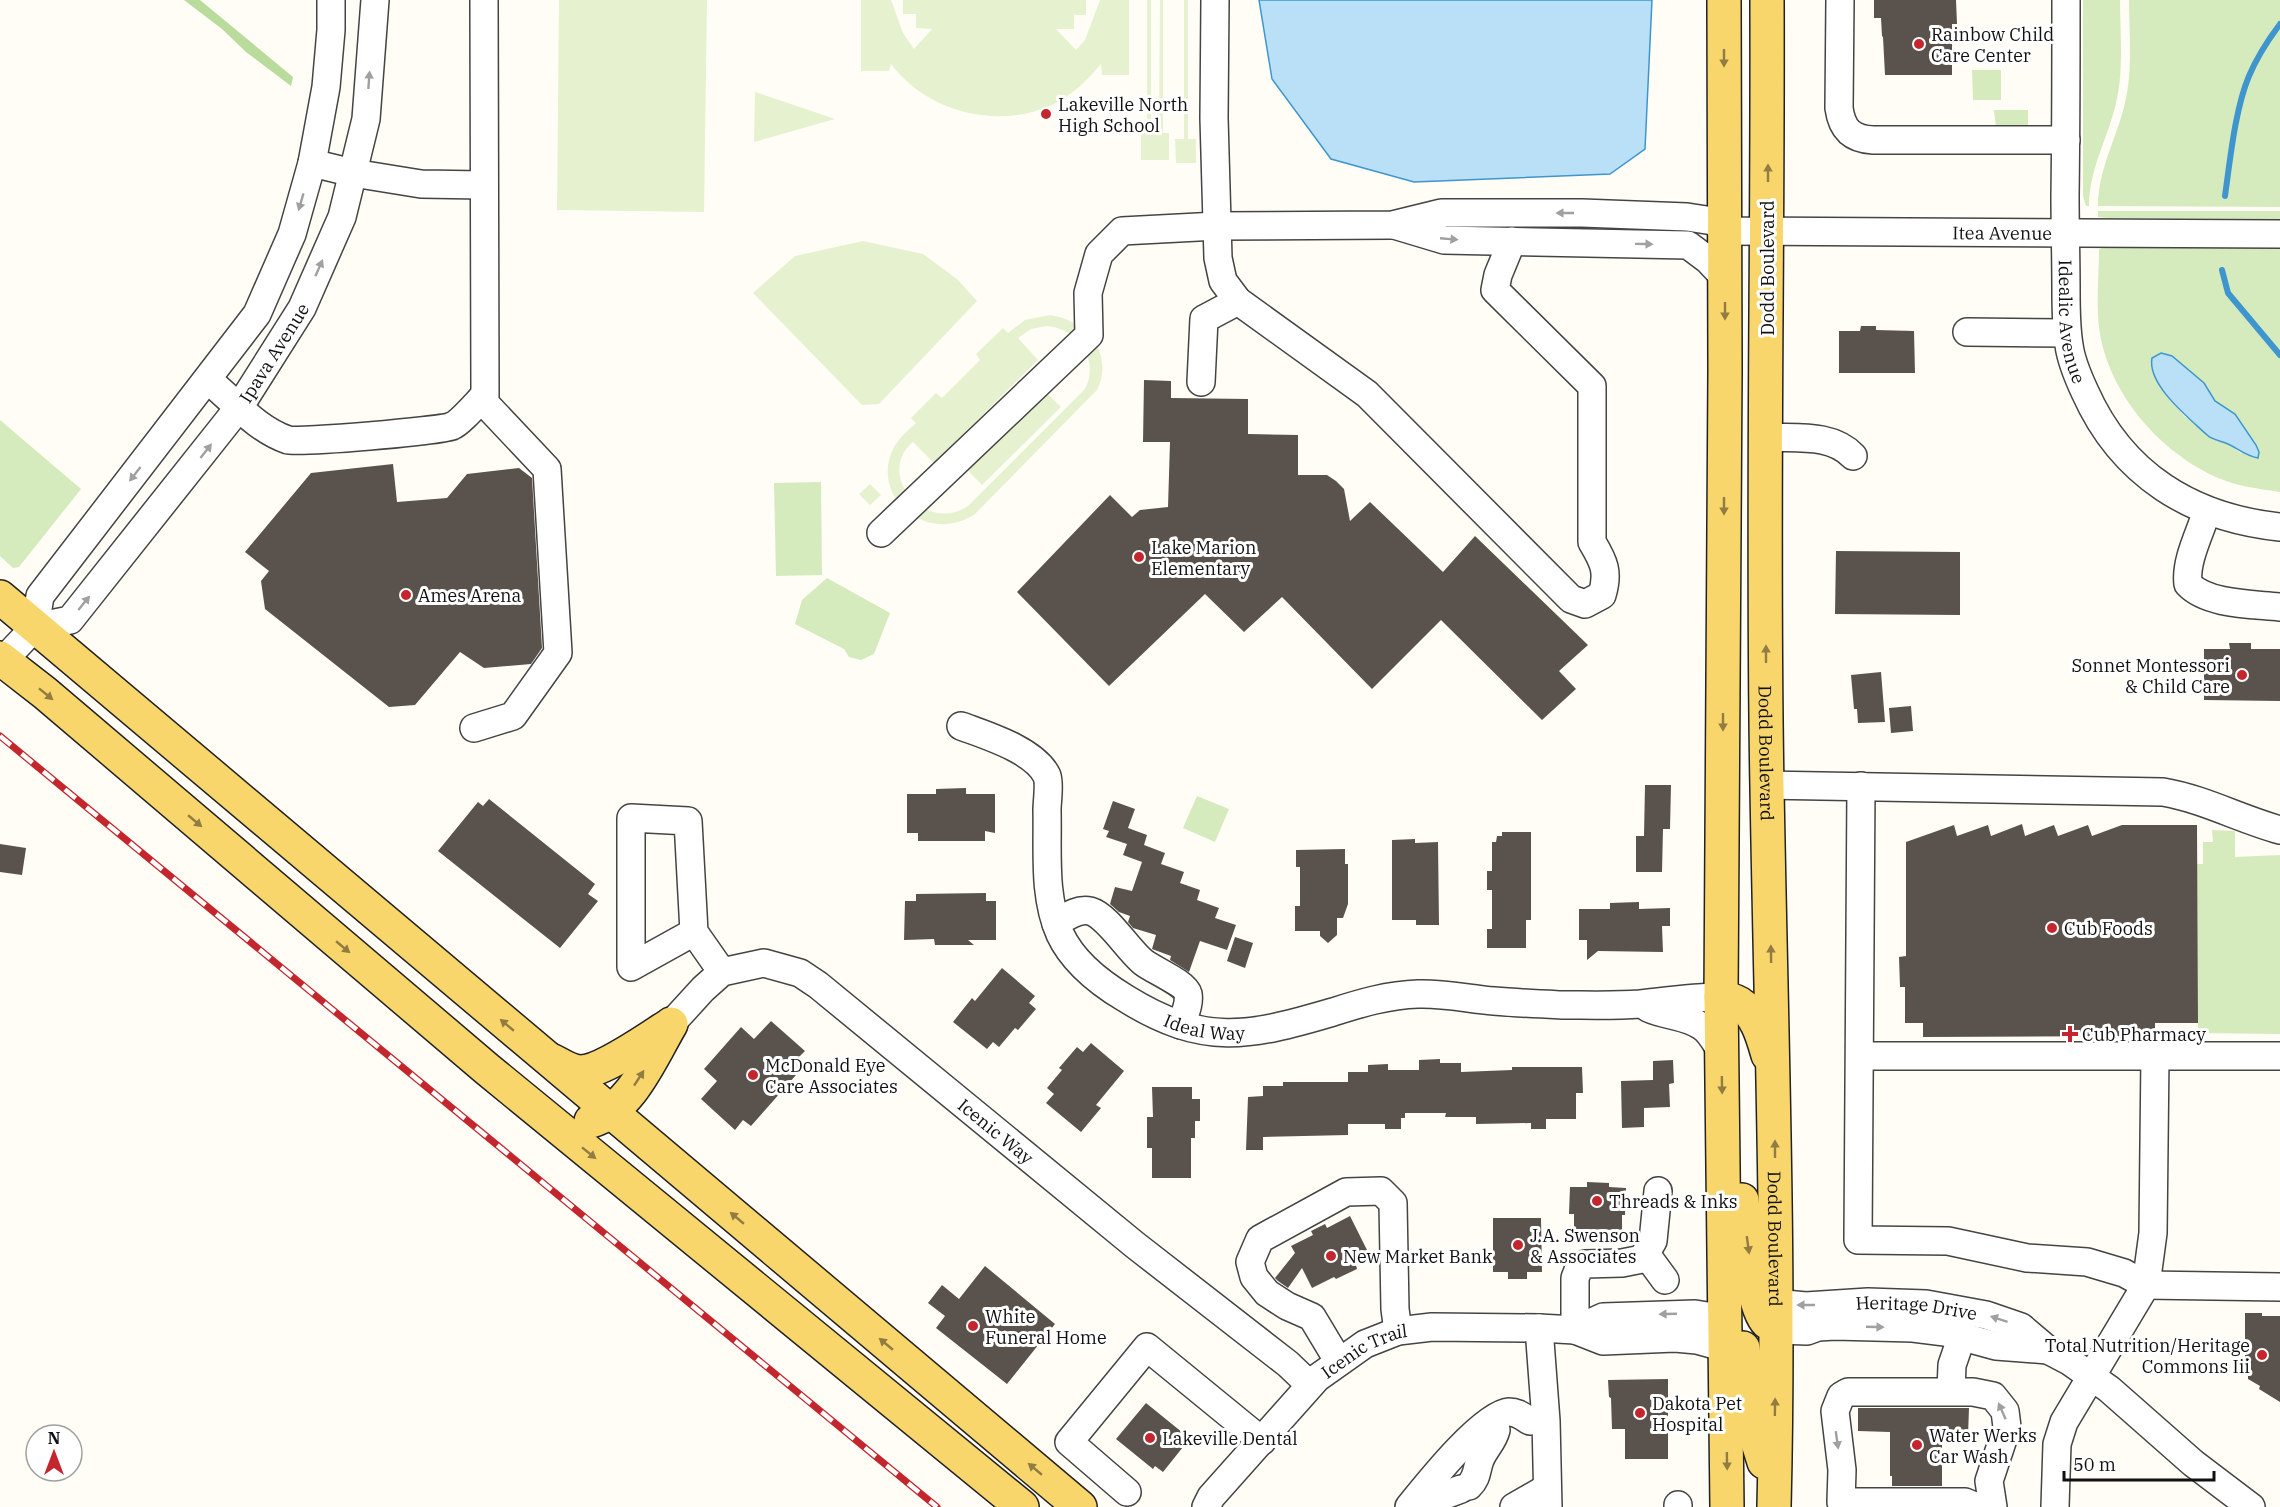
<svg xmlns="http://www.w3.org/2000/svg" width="2280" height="1507" viewBox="0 0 2280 1507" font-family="'IBM Plex Serif',serif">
<rect width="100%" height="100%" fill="#fffdf5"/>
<!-- green -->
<path fill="#d5ebbd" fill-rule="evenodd" d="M2083,0h37c0,33 4,70 -4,103 -8,35 -27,66 -27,103h-3l-3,-10z
M2129,0h151v207l-182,-1c0,-37 19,-68 27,-103 8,-34 4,-69 4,-103z
M1972,70h29v30h-28z
M1994,110h34v19l-32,-1z
M2098,211h182v8l-173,-1 -9,-1z
M2110,246l170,1v245c-21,-3 -43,-6 -62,-14 -59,-26 -111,-86 -119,-151 -3,-26 0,-52 0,-78zM2161,353l11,3 32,27 11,18 20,13 21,31 -15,8 -14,-10 -20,-7 -9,-11 -14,-9 -15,-19z
M0,420l81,69 -62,78 -6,1 -13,-12z
M821,482l1,93 -46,1 -2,-93z
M827,578l63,35 -16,41 -13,6 -12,-3 -5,-8 -49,-25 7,-24z
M1197,796l32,13 -14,33 -32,-14z
M2212,830l23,1v26l45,-2v179l-82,-1 -1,-169h6v-22h10z"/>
<!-- forest -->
<path fill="#b9dc9c" d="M184,0h16l93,77 -2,9 -45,-34 -24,-23z"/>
<!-- pitch -->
<path fill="#e6f2cf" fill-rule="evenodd" d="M559,0h148l-3,212 -147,-2z
M861,0h30l12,33 11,16 18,-20 -16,-1v-14h-13v-14h183v15h-12v14h-18l20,21 9,-10 15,-40h29v75h-27l-1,-11c-14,17 -30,32 -49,41 -55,25 -125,7 -161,-41l-2,7h-28z
M1147,0h4v134l8,-1 1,-133h3v133h6v27h-28v-27h6z
M1184,0h4v139h8v24h-20l-1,-24h9z
M755,92l80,27 -81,23z
M863,241l60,13 34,25 20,22 -98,103 -17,1 -109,-112 42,-37z
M1050,315c36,5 65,39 47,75l-122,124c-47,32 -107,-17 -81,-67 6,-10 14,-17 22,-24l-5,-5 25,-25 6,5 38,-38 -4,-6 27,-26 5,5 17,-13zM1047,326c31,3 53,33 38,63l-117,117c-44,29 -93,-33 -55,-64l21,21 104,-103 -20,-22 13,-9z
M1028,375l33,32 -79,78 -32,-33z
M870,484l11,11 -11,10 -11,-11z"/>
<!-- water -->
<path fill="#b9e0f7" stroke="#3f96cf" stroke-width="1.5" d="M1259,0h393l-7,149 -35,25 -196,8 -83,-23 -59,-80z
M2161,353l11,3 32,27 11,18 20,13 21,31 3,7 -1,6c-13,-2 -19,-9 -30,-14 -6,-3 -16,-4 -21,-9 -18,-17 -60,-50 -55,-77z"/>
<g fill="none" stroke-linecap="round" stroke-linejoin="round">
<!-- stream -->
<path stroke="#3f96cf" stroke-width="6" d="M2225,196c5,-35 10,-87 24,-120 8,-19 19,-36 31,-52
M2222,270l6,23 52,62"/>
</g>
<!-- building -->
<path fill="#5a524d" d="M1874,0h82l1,24h-5v51h-67l-2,-38 -1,-1 -1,-18h-7z
M1861,326h15v4l38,1 1,42h-76v-42h21z
M1144,380l27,1v17l77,1v35l50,1v40h29l9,6 8,8 6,32 20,-19 73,70 32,-36 113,109 -29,26 17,18 -34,31 -101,-100 -69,69 -90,-92 -38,35 -39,-38 -96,92 -92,-94 93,-97 22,22 8,-7 28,-3 2,-65h-27z
M393,464l4,38 50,-4 20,-24 52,-6 13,10 10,170 -11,16 -47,4 -24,-16 -45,53 -26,2 -124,-98 -4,-28 8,-10 -24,-19 66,-79z
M1836,551l124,1v63l-125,-1z
M2229,643h22v6h29v52l-76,-1v-51h26z
M1881,672l4,50 -27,1 -1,-14h-3l-3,-34z
M1911,706l2,25 -22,2 -2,-25z
M1645,785h26l-1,44h-7l-1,43h-26v-36h8z
M966,788v6h29v39l-10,-2v10h-67v-8h-11v-39h29v-5z
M489,799l106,85 -7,10 10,7 -38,47 -122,-97 40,-49 5,4z
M1113,801l22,8 -7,19 19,7 -3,10 21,8 -4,11 23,8 -4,11 20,7 -3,10 22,8 -4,10 21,7 -9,25 -27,-9 -11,31 -19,-12 1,-4 -19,-7 4,-14 -23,-7 -5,-6 2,-6 -11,-4 -9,-8 5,-17 17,4 10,-29 -19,-7 4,-11 -21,-7 3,-6 -6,-2z
M2022,824l3,12 29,-11 4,11 30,-11 4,11 30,-11h75l1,198h-43v13l-232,1v-14h-18v-36h-5l-1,-30 7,-1v-114l48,-17 3,11 31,-11 3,11z
M1502,832h29v88h-5v28h-39v-19h5v-39h-5v-19h5v-29h4l1,-6h5z
M1415,839v4l23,-1 1,83h-23v-5h-24v-80z
M0,844l26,4 -4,27 -22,-3z
M1345,849v15h3v40l-5,14h-6v17l-9,8 -8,-7v-5h-25v-25h5v-39h-4v-17z
M986,893v8h10v39h-28l6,5h-39l-1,-6 -30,1 1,-39h11v-7z
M1639,902v7l31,-1v18h-8l1,26 -65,-1 -11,9v-20h-8v-31h31v-6z
M1235,937l18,6 -8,25 -18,-7z
M1002,968l33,28 -6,7 7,6 -18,21 -3,-2 -16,19 -6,-5 -6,7 -34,-27 19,-24 3,3z
M771,1021l34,30 -8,8 7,7 -53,60 -8,-6 -8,10 -34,-31 16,-18 -13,-12 37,-42 13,12z
M1091,1043l33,28 -28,34 5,3 -20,24 -35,-29 8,-9 -7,-6 15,-18 -3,-2 18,-21 6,5z
M1440,1059v4h21v9l51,-2v-3h70l1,26h-7v26h-30v10h-15v-6l-55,1v-7h-31l1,-4h-41v5h-4v11h-16v-5h-37v11l-85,2v13h-17l2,-53 15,-1v-10h20v-4h65v-10h20v-7l20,-1v6h31v-10z
M1673,1060l1,23 -5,1 1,23 -26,1v19l-22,1 -1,-47 32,-1v-19z
M1152,1087h40v12h8v22h-5v17h-4v40h-39v-30h-5v-31h6z
M1587,1182l22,1v4l17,1 -1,27h-3v15l-48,-1v-15h-5l1,-27h17z
M1350,1216l21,42 -15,7 1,4 -21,10 -2,-2 -22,11 -10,-20 -14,20 -10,-7 -3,-3 20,-25 -4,-7 22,-11 -2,-4 14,-7 2,4z
M1493,1218h48l1,54h-15v7h-19v-7h-15z
M985,1266l70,58 -48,60 -71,-56 9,-12 -17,-13 14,-18 17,14z
M2245,1313h17v3h18v86l-21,-13 1,-3 -12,-7v-14h-3z
M1668,1379v80h-43v-30h-13l-1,-31 -2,-1 -1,-17z
M1146,1403l37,30 -3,3 7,6 -24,30 -8,-6 -2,3 -37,-30z
M1858,1408h111l-1,28h-26v50h-50v-10h-2v-44l-32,-1z"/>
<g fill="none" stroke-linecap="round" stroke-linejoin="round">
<defs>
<g id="minor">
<path d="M1215,0l-1,118 4,140 5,23 15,20 129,93 204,205 14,5 17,-9c7,-23 2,-33 -10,-53v-156l-97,-96 3,-15 14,-34"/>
<path d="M1840,0l-1,108c3,22 13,31 34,32h193"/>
<path id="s1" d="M2066,0c0,65 0,130 -1,195 0,32 1,64 1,96 0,18 0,36 3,54 2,16 9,32 16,47 37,83 107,126 195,135"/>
<path d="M312,163l41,10 68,11 62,1"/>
<path d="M1394,225l50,15 244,5 20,15 17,18"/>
<path d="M1967,332l100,1"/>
<path d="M208,380c26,21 48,49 80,60 8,3 154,-9 164,-14 8,-3 26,-24 33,-31l-1,-395"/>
<path d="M1201,382l3,-63 34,-18"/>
<path d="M1766,437c30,2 65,-4 87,19"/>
<path d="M2207,511c-7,22 -22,50 -19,73 20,21 65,20 92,23"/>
<path id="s2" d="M881,533l208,-198 -1,-42 11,-39 23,-23 95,-5 175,-1 49,-12h141l105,4 26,4 12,10 555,3"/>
<path id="s3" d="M35,627l35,-7 170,-214 62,-98 40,-91 24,-98 9,-119"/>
<path d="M0,664l35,-37 5,-31 217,-282 35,-80 20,-71 14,-76 5,-57v-30"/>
<path id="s4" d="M961,726c24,9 74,24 86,50 3,9 0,25 0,34 1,41 -4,86 13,124 13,28 40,49 65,64 79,49 123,39 208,14 28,-9 55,-17 85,-18 26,-1 51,5 76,7 23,2 46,3 68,4 25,0 53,1 78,-1 27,-3 54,-7 81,-7"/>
<path d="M474,728l39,-12 45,-63 -11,-184 -66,-70"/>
<path d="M1767,785l396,7c41,7 77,27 117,38"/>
<path d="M1861,786l-3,454 90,1 79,17 60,4 37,11 22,12 134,2"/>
<path d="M1056,923c10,-6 22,-15 34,-12 18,5 37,38 53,51 10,8 42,21 45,32 2,10 -4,22 -7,31"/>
<path d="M694,932l-63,35v-149l57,3 6,111 28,40"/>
<path d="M1648,1008c17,8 37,7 53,18 9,5 15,18 21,26"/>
<path id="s5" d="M671,1024l32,-35 19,-17 42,-9 36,10 18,12 317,260 153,119 22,21"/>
<path d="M1860,1056h420"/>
<path d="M1646,1254l19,26"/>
<path id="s6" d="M1776,1303l30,3 62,-4 58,2 60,11 35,12 27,23 21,11 40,28 84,74 58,44"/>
<path d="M1539,1328l7,93 2,86"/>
<path d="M1575,1330v-52l4,-10 6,-4 37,-1 20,-4 11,-18 5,-50"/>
<path d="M1575,1330l28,-13 92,-3 31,5"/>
<path d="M1776,1330l31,1 11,-4 17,-1 78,2 32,4 51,14 52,4"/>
<path d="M1339,1362l-27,-45 -25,-11 -20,-13 -13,-16 -4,-15 10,-23 86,-47 35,-1 12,12 2,106 3,22"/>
<path d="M1951,1391l1,-26 10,-29"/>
<path d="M1469,1486c9,-9 7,-16 11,-26 4,-11 13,-18 16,-30"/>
<path d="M1127,1492l-58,-50 78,-95 115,94"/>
<path d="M1429,1501l32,-12"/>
<path d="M1678,1505v2"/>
<path id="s7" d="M1206,1507l5,-10 106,-119 48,-34 33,-13 34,-4 107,1 36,2 28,11 72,-3 22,2 29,8"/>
<path d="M1409,1507c17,-21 74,-93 100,-95 9,0 14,5 21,9"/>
<path d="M1514,1507l33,-19"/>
<path d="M1977,1507l-12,-5h-124l1,-32 -7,-59 6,-15 7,-4h125l20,4 12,15 2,16 -18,54 4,26"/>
<path d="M2055,1507l2,-63 7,-22 82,-137 7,-52 2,-177"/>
</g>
<g id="major">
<path d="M1724,0l1,371 -4,626 6,510"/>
<path id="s8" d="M1767,0c1,262 -5,525 0,788 4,239 13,479 7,719"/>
<path d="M0,597l1080,910"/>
<path d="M0,658l45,35 442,376 535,438"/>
<path d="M1721,997c6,2 14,3 19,7 17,10 23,34 28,51"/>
<path d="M553,1061c8,4 16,10 26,11 22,1 68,-33 88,-45"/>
<path d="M591,1121c40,-12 60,-63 80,-97"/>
<path d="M1742,1200c3,25 9,107 25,122"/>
<path d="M1743,1348l10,79 11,35"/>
</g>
</defs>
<!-- minor casing -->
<use href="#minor" stroke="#444" stroke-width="30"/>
<!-- major casing -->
<use href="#major" stroke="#222" stroke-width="36"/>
<!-- minor -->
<use href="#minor" stroke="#fff" stroke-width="27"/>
<!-- major -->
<use href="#major" stroke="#f9d66b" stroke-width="33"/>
<defs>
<path id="rail" d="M0,736l937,771"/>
</defs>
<!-- rail casing -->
<use href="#rail" stroke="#c4262e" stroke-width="7"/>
<!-- rail -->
<use href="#rail" stroke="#fff" stroke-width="4.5" stroke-dasharray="14" stroke-linecap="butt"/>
</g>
<!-- one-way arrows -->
<defs><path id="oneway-solid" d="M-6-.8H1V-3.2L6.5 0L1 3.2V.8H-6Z" transform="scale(1.5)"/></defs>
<g fill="#917d42">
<use href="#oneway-solid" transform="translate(1724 58) rotate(90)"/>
<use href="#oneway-solid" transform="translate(1768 173) rotate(-90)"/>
<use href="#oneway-solid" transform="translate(1725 311) rotate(90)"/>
<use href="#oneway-solid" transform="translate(1724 506) rotate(90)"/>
<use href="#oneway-solid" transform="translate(1766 654) rotate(-90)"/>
<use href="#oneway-solid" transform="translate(46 694) rotate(39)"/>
<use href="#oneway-solid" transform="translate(1723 722) rotate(90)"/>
<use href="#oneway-solid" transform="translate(195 821) rotate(40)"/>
<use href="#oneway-solid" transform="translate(343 947) rotate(40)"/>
<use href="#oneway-solid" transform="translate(1771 954) rotate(-91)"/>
<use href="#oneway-solid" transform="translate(507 1025) rotate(-140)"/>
<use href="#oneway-solid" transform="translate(639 1078) rotate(-57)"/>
<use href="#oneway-solid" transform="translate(1722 1085) rotate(89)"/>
<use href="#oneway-solid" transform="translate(1775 1149) rotate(-90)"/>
<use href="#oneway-solid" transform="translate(589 1153) rotate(39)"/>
<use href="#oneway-solid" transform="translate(737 1218) rotate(-140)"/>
<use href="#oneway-solid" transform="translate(1748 1245) rotate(82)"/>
<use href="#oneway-solid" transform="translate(886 1344) rotate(-140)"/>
<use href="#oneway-solid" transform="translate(1775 1407) rotate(-89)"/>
<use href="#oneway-solid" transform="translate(1727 1461) rotate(89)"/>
<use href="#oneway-solid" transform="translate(1035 1469) rotate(-140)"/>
</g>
<g fill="#a0a0a0">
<use href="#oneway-solid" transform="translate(369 80) rotate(-86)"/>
<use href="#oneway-solid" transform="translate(301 202) rotate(106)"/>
<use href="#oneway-solid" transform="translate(1565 213) rotate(-180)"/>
<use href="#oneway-solid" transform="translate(1449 239) rotate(5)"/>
<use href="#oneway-solid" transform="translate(1644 244) rotate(1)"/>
<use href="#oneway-solid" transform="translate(319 268) rotate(-66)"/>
<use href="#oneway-solid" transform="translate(206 451) rotate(-52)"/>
<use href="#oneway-solid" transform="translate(135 474) rotate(128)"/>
<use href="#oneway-solid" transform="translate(84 603) rotate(-51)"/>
<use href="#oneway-solid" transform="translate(1806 1305) rotate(180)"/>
<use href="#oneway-solid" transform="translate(1668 1314) rotate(178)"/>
<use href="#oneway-solid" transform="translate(1999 1319) rotate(-162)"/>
<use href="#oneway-solid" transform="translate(1875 1327) rotate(2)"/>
<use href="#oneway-solid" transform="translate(2002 1411) rotate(-114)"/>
<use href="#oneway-solid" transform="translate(1837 1440) rotate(82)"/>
</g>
<!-- markers -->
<g fill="#c4262e" stroke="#fff" stroke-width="2">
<circle cx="1919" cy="44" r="6"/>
<circle cx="1046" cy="114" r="6"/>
<circle cx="1139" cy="557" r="6"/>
<circle cx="406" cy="595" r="6"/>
<circle cx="2242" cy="675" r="6"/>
<circle cx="2052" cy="928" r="6"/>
<path d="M2067 1025h6v6h6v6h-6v6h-6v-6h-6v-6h6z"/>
<circle cx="753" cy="1075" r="6"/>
<circle cx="1597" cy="1201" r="6"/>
<circle cx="1518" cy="1245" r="6"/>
<circle cx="1331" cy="1256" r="6"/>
<circle cx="973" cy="1326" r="6"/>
<circle cx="2262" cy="1355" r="6"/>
<circle cx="1640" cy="1413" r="6"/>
<circle cx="1150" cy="1438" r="6"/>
<circle cx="1917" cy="1445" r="6"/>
</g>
<g text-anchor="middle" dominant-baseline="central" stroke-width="6" stroke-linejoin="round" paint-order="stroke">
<!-- poi labels -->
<g font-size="18" fill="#111" stroke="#fff" text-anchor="start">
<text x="1931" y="34">Rainbow Child<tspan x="1931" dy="21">Care Center</tspan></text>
<text x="1058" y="104">Lakeville North<tspan x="1058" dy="21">High School</tspan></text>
<text x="1151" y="547">Lake Marion<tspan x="1151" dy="21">Elementary</tspan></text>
<text x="418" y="595">Ames Arena</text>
<text x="2230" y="665" text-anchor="end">Sonnet Montessori<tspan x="2230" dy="21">&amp; Child Care</tspan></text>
<text x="2064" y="928">Cub Foods</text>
<text x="2082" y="1034">Cub Pharmacy</text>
<text x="765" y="1065">McDonald Eye<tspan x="765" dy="21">Care Associates</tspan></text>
<text x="1609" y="1201">Threads &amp; Inks</text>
<text x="1530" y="1235">J.A. Swenson<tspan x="1530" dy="21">&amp; Associates</tspan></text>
<text x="1343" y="1256">New Market Bank</text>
<text x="985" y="1316">White<tspan x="985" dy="21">Funeral Home</tspan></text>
<text x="2250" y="1345" text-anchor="end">Total Nutrition/Heritage<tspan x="2250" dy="21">Commons Iii</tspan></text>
<text x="1652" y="1403">Dakota Pet<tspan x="1652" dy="21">Hospital</tspan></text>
<text x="1929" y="1435">Water Werks<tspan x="1929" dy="21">Car Wash</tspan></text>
<text x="1162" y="1438">Lakeville Dental</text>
</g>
<!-- street labels -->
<g font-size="18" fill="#111" stroke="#fff">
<text stroke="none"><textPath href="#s2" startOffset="1288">Itea Avenue</textPath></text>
<text transform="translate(1767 268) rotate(-90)">Dodd Boulevard</text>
<text stroke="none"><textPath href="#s1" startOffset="322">Idealic Avenue</textPath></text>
<text stroke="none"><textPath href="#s3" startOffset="372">Ipava Avenue</textPath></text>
<text stroke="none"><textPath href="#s8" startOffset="753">Dodd Boulevard</textPath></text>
<text stroke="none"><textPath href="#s4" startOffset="440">Ideal Way</textPath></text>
<text stroke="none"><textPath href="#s5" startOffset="405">Icenic Way</textPath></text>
<text stroke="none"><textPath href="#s8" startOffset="1239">Dodd Boulevard</textPath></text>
<text stroke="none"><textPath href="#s6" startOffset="141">Heritage Drive</textPath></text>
<text stroke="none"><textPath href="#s7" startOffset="226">Icenic Trail</textPath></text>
</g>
</g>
<!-- north arrow -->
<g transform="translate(54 1453)"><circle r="28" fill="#ffffff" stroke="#a0a0a0" stroke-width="1.5"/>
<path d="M0-4.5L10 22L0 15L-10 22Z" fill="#c4262e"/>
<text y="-9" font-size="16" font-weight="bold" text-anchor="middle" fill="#111111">N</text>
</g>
<!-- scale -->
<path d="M2064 1471v9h150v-9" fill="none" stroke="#111111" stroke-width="3"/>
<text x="2073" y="1471" font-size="18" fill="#111111" stroke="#ffffff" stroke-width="4.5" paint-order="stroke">50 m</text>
</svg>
